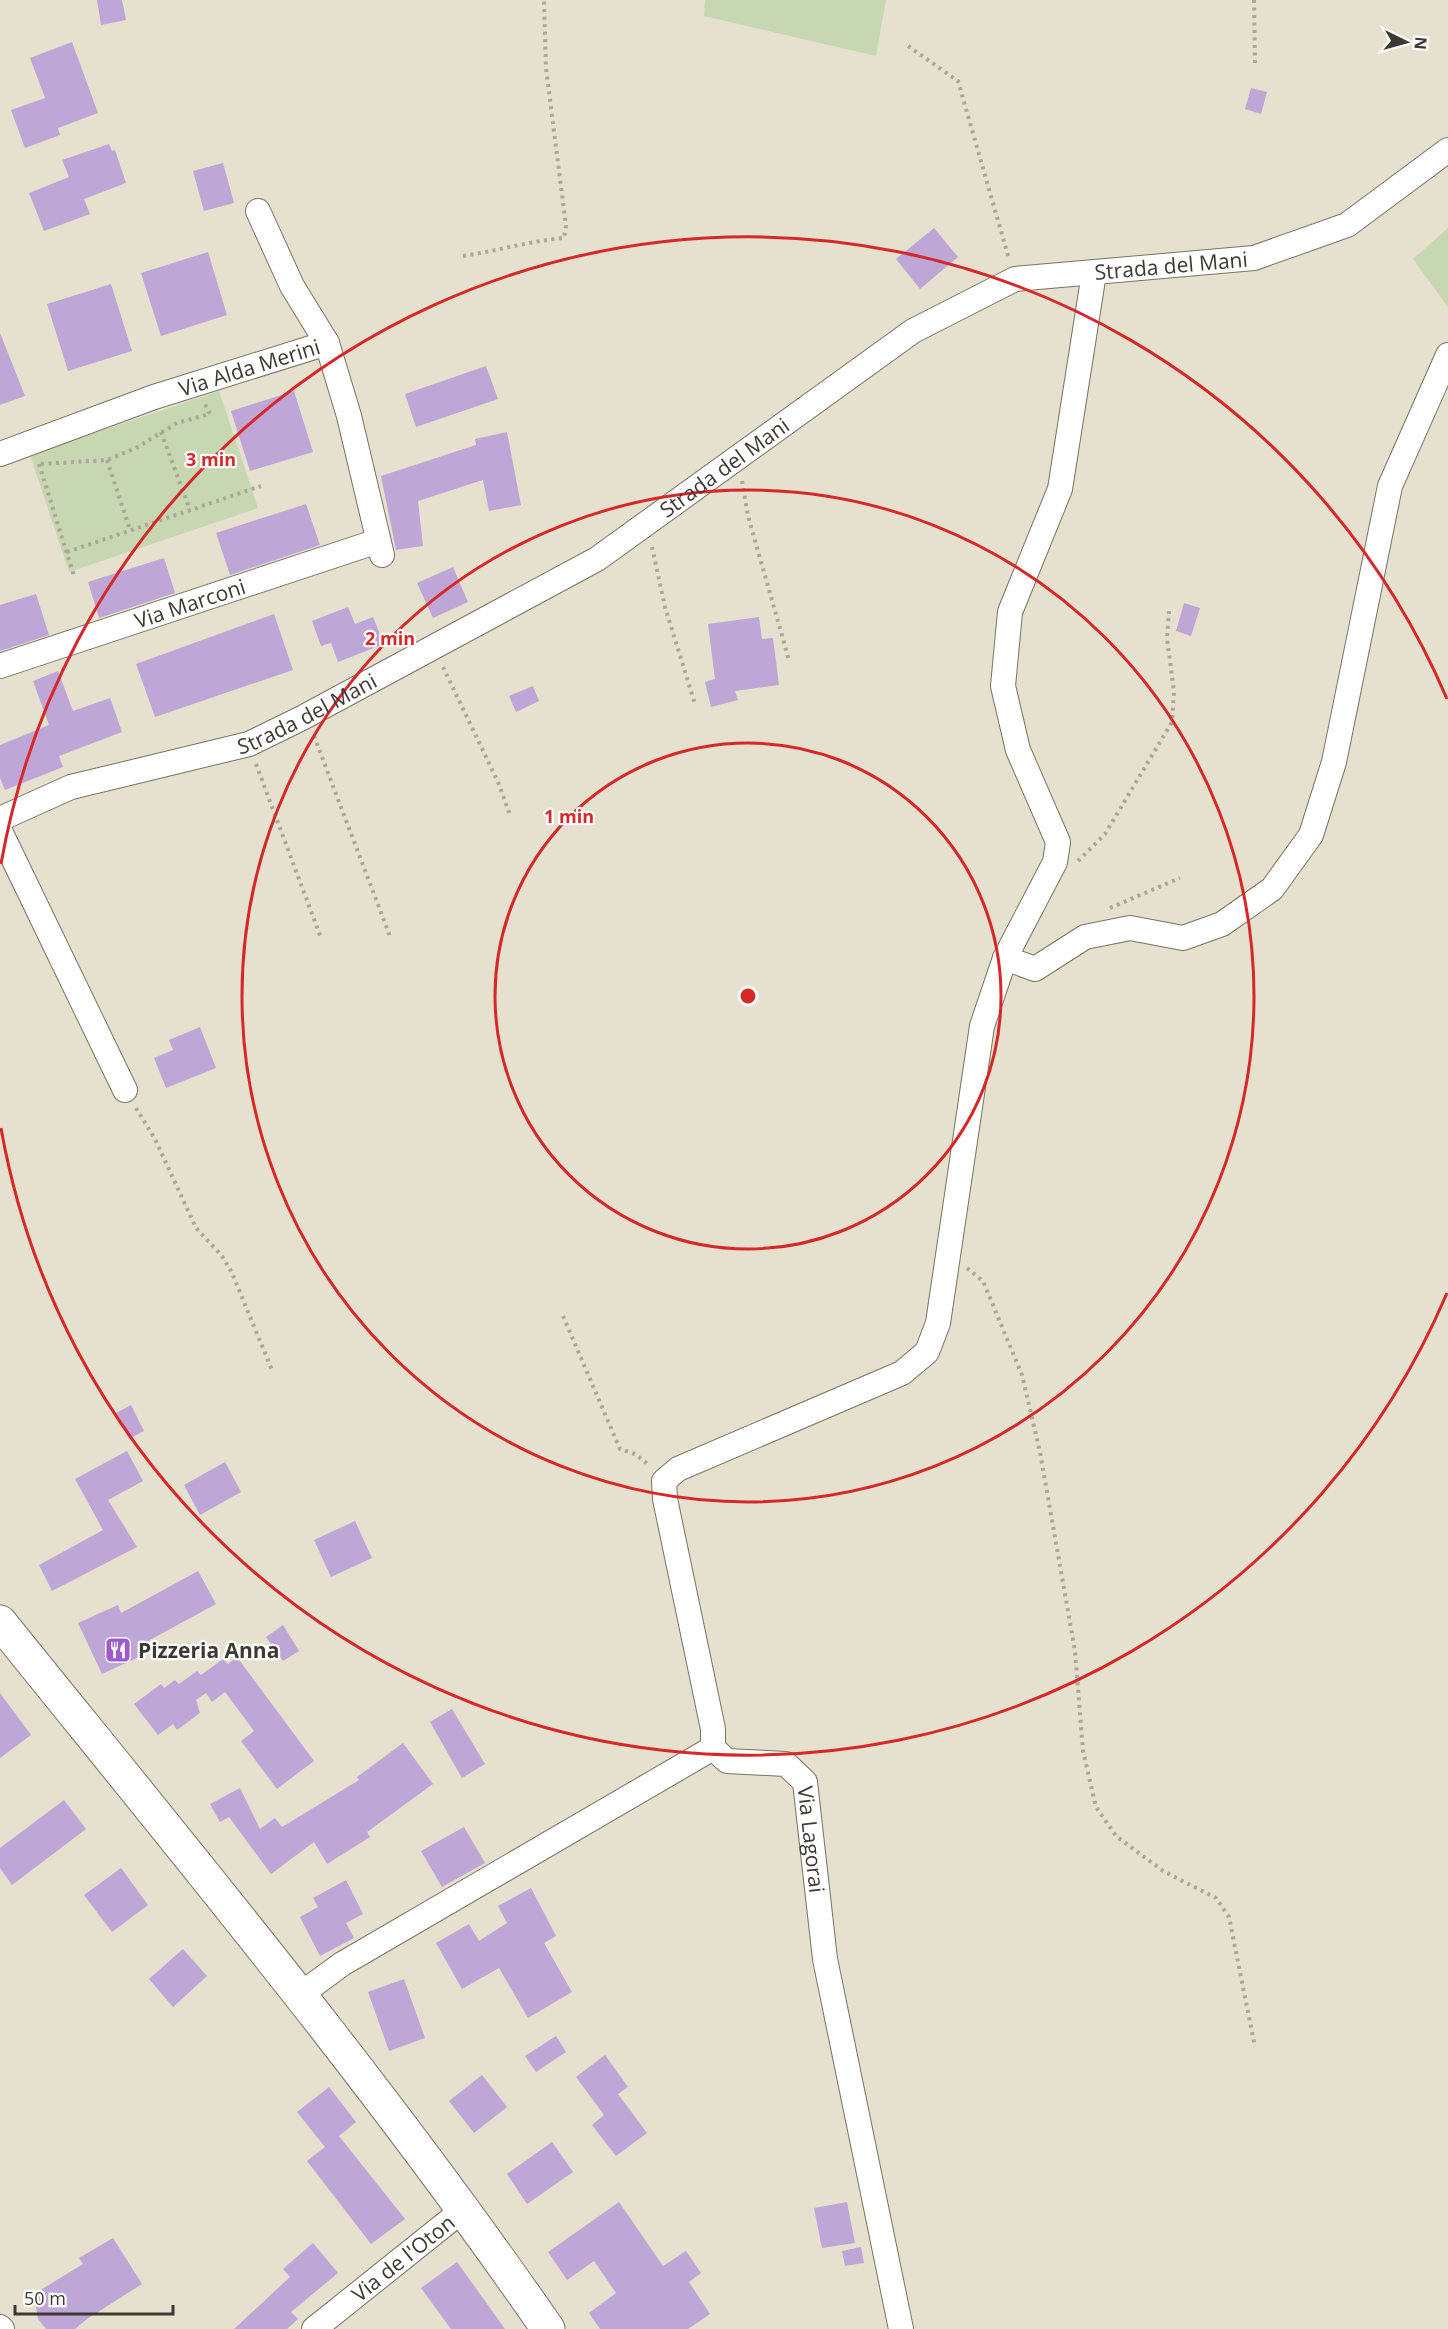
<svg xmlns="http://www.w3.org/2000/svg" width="1448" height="2329" viewBox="0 0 1448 2329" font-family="'Open Sans',sans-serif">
<rect width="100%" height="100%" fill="#e6e0ce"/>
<!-- green -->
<path fill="#c6d7b1" d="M705,0h181l-10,56 -172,-40z
M1448,228v79l-35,-48z
M219,391l39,117 -189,64 -39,-117z"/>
<!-- building -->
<path fill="#bea6d7" d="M97,0h25l4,20 -25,5z
M72,42l26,71 -40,15 2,7 -35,13 -14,-38 34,-12 -15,-40z
M1251,88l16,4 -6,22 -16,-5z
M109,144l3,7 3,-1 11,33 -42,16 6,15 -46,17 -15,-38 40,-16 -7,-17z
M223,163l11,40 -30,8 -11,-40z
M934,228l24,29 -38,32 -24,-30z
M208,252l19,63 -66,21 -20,-63z
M111,284l21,67 -64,20 -21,-67z
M0,333l25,63 -25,9z
M486,366l12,33 -82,28 -11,-33z
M294,391l19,61 -63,19 -19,-60z
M507,432l14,73 -32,6 -6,-31 -65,21 5,45 -27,4 -15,-74 95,-31 -1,-6z
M306,504l14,41 -90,30 -14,-42z
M164,558l11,35 -76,25 -11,-36z
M453,567l15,35 -35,16 -16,-35z
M36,594l13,41 -49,16v-46z
M1184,603l16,5 -9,28 -15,-5z
M348,607l7,17 18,-7 11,27 -46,18 -7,-19 -10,3 -9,-25z
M274,614l19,56 -138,47 -19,-53z
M759,617l3,22 11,-1 6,47 -44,6 3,9 -27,7 -6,-25 10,-3 -7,-55z
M58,671l15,40 37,-13 12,34 -63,24 4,11 -58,23 -5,-12v-33l49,-20 -16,-44z
M533,686l6,15 -23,11 -7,-16z
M200,1027l16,41 -50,20 -12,-30 19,-8 -4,-10z
M131,1405l13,26 -15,8 -13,-26z
M127,1451l16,30 -35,19 29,47 -85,44 -13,-26 64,-35 -28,-51z
M225,1462l16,30 -41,23 -16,-30z
M355,1521l17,37 -41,19 -17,-37z
M198,1571l18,33 -79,43 4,9 -39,18 -24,-51 40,-18 3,8z
M283,1625l16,26 -16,10 -17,-24z
M237,1657l77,104 -37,28 -36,-48 13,-10 -29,-39 -13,10 -6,-9 -10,7 4,13 -23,17 -4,-6 -15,11 -24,-31 27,-20 3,4 11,-8 4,4 18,-13 4,4 22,-16 5,5z
M0,1693l31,42 -31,23z
M452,1709l33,55 -23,14 -32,-56z
M403,1743l30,41 -66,48 3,5 -43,27 -13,-22 -43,32 -42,-57 -9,5 -10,-18 30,-16 20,41 15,-11 7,9 77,-47 -2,-3z
M64,1800l22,29 -74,56 -12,-17v-20z
M464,1827l21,36 -43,24 -21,-36z
M121,1868l27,37 -36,27 -28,-37z
M346,1880l17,34 -17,9 8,15 -34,18 -20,-39 18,-10 -5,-9z
M531,1888l25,48 -12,7 28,49 -44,26 -29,-50 -37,21 -26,-46 33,-19 10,17 28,-18 -9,-17z
M183,1949l24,27 -34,31 -24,-28z
M404,1979l21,59 -36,13 -21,-59z
M556,2036l10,16 -30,20 -11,-16z
M605,2055l23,32 -10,7 29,39 -31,23 -24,-31 12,-10 -28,-38z
M482,2075l25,32 -33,26 -25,-32z
M329,2087l27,35 -17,14 66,83 -34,25 -64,-83 18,-14 -28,-35z
M552,2142l21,30 -46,32 -20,-30z
M619,2202l44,64 23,-15 15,22 -12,9 21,32 -22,15h-88l-11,-16 27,-20 -22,-32 -27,19 -19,-28z
M847,2202l8,41 -33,5 -8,-40z
M113,2238l29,46 -55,35 -12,10h-29l-8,-10 -4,-25 49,-30 -4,-6z
M313,2243l25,30 -47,39 7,7 -11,10h-53l56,-52 -7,-8z
M861,2247l3,16 -19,3 -3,-15z
M457,2262l48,67h-54l-30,-41z"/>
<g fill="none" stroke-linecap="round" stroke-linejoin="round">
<defs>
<g id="street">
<path d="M258,211l34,75 35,57"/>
<path id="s1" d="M0,454l154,-57 173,-54 22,73 33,139"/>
<path id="s2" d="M0,666l378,-125"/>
<path id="s3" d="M0,819l71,-32 178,-43 53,-26 295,-159 316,-228 102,-52 239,-21 93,-33 101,-75"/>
<path d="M0,831l125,259"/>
<path d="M1005,958l30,11 50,-32 45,-9 53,10 39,-14 50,-35 39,-54 23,-73 56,-276 58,-131"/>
<path d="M713,1748v-19l-48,-230 -1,-18 14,-12 224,-96 25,-21 11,-29 44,-297 23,-68 50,-96 3,-20 -40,-92 -15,-64 7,-74 50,-123 34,-216"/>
<path id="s4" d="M713,1748l14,13 59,3 19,18 20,177 76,370"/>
<path d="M301,1994l41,-30 371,-216"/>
<path d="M0,2327l2,2"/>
<path id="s5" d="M314,2329l150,-120"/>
</g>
<path id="secondary" d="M0,1622c187,232 378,461 548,707"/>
</defs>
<!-- street casing -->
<use href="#street" stroke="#787363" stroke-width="26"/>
<!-- secondary casing -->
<use href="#secondary" stroke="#787363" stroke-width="35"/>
<!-- path -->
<path stroke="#aca799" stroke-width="4" stroke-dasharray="3 4.5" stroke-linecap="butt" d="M1254,0l1,67
M908,46l50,35 51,178
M463,256c34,-5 66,-15 101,-18l2,-12 -20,-158 -2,-68
M161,432l29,78
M107,460l23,70
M39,464l35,112
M41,464l66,-4 29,-12 41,-25 33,-9 -5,-10
M742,481l6,35 41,144
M652,547l13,60 30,97
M67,552l194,-66
M443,667l55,115 12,33
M314,736l77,203
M256,764l65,174
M1078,861l27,-27 67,-112 2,-30 -7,-54 2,-27
M1110,908l70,-30
M136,1108l19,31 41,89 26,28 10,17 40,97
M967,1268l16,13 39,94 18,77 35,199 8,100 13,56 20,29 47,35 53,27 13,19 26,130
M563,1316l57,133 15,5 14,11"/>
<!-- street -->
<use href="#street" stroke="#fff" stroke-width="24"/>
<!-- secondary -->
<use href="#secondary" stroke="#fff" stroke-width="33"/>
</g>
<!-- distance rings -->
<g fill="none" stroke="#d62828" stroke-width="3">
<circle cx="748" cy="996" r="253"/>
<circle cx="748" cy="996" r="506"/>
<path d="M1447 1293A759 759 0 0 1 1 1128M1 864A759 759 0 0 1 1447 699"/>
</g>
<!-- icons -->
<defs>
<symbol id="restaurant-square" viewBox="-11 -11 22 22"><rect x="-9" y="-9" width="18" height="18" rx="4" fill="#9e5acf" stroke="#fff"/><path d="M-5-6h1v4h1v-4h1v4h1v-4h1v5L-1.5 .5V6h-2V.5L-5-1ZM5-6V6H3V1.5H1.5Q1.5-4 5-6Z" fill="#fff"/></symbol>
</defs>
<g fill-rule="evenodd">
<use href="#restaurant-square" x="103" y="1635" width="30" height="30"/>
</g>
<g text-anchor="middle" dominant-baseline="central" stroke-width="4.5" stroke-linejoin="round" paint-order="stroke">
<!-- street labels -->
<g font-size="21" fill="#3b3932" stroke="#fff">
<text stroke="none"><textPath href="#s3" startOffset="1316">Strada del Mani</textPath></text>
<text stroke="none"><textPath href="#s1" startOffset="264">Via Alda Merini</textPath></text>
<text stroke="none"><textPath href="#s3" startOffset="812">Strada del Mani</textPath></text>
<text stroke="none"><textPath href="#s2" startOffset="200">Via Marconi</textPath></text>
<text stroke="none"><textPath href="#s3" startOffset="326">Strada del Mani</textPath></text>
<text stroke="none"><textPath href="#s4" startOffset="162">Via Lagorai</textPath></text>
<text stroke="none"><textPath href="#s5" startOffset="114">Via de l'Oton</textPath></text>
</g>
<!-- poi labels -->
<g font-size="21" font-weight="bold" fill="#3b3932" stroke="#fff" text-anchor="start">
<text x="138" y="1650">Pizzeria Anna</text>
</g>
</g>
<circle cx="748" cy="996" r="9" fill="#d62828" stroke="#fff" stroke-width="3"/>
<g font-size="18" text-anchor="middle" font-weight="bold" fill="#d62828" stroke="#fff" stroke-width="4.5" stroke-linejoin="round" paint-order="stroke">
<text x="211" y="466">3 min</text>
<text x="390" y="645">2 min</text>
<text x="569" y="823">1 min</text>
</g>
<!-- north arrow -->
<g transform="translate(1406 42) rotate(95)" stroke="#ffffff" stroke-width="4.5" paint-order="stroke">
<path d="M0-4.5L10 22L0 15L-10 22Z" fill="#3b3932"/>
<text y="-9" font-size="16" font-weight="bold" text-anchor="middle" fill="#3b3932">N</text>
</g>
<!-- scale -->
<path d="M15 2305v9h158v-9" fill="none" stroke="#3b3932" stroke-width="3"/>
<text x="24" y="2305" font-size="18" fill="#3b3932" stroke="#ffffff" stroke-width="4.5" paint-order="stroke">50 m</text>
</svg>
